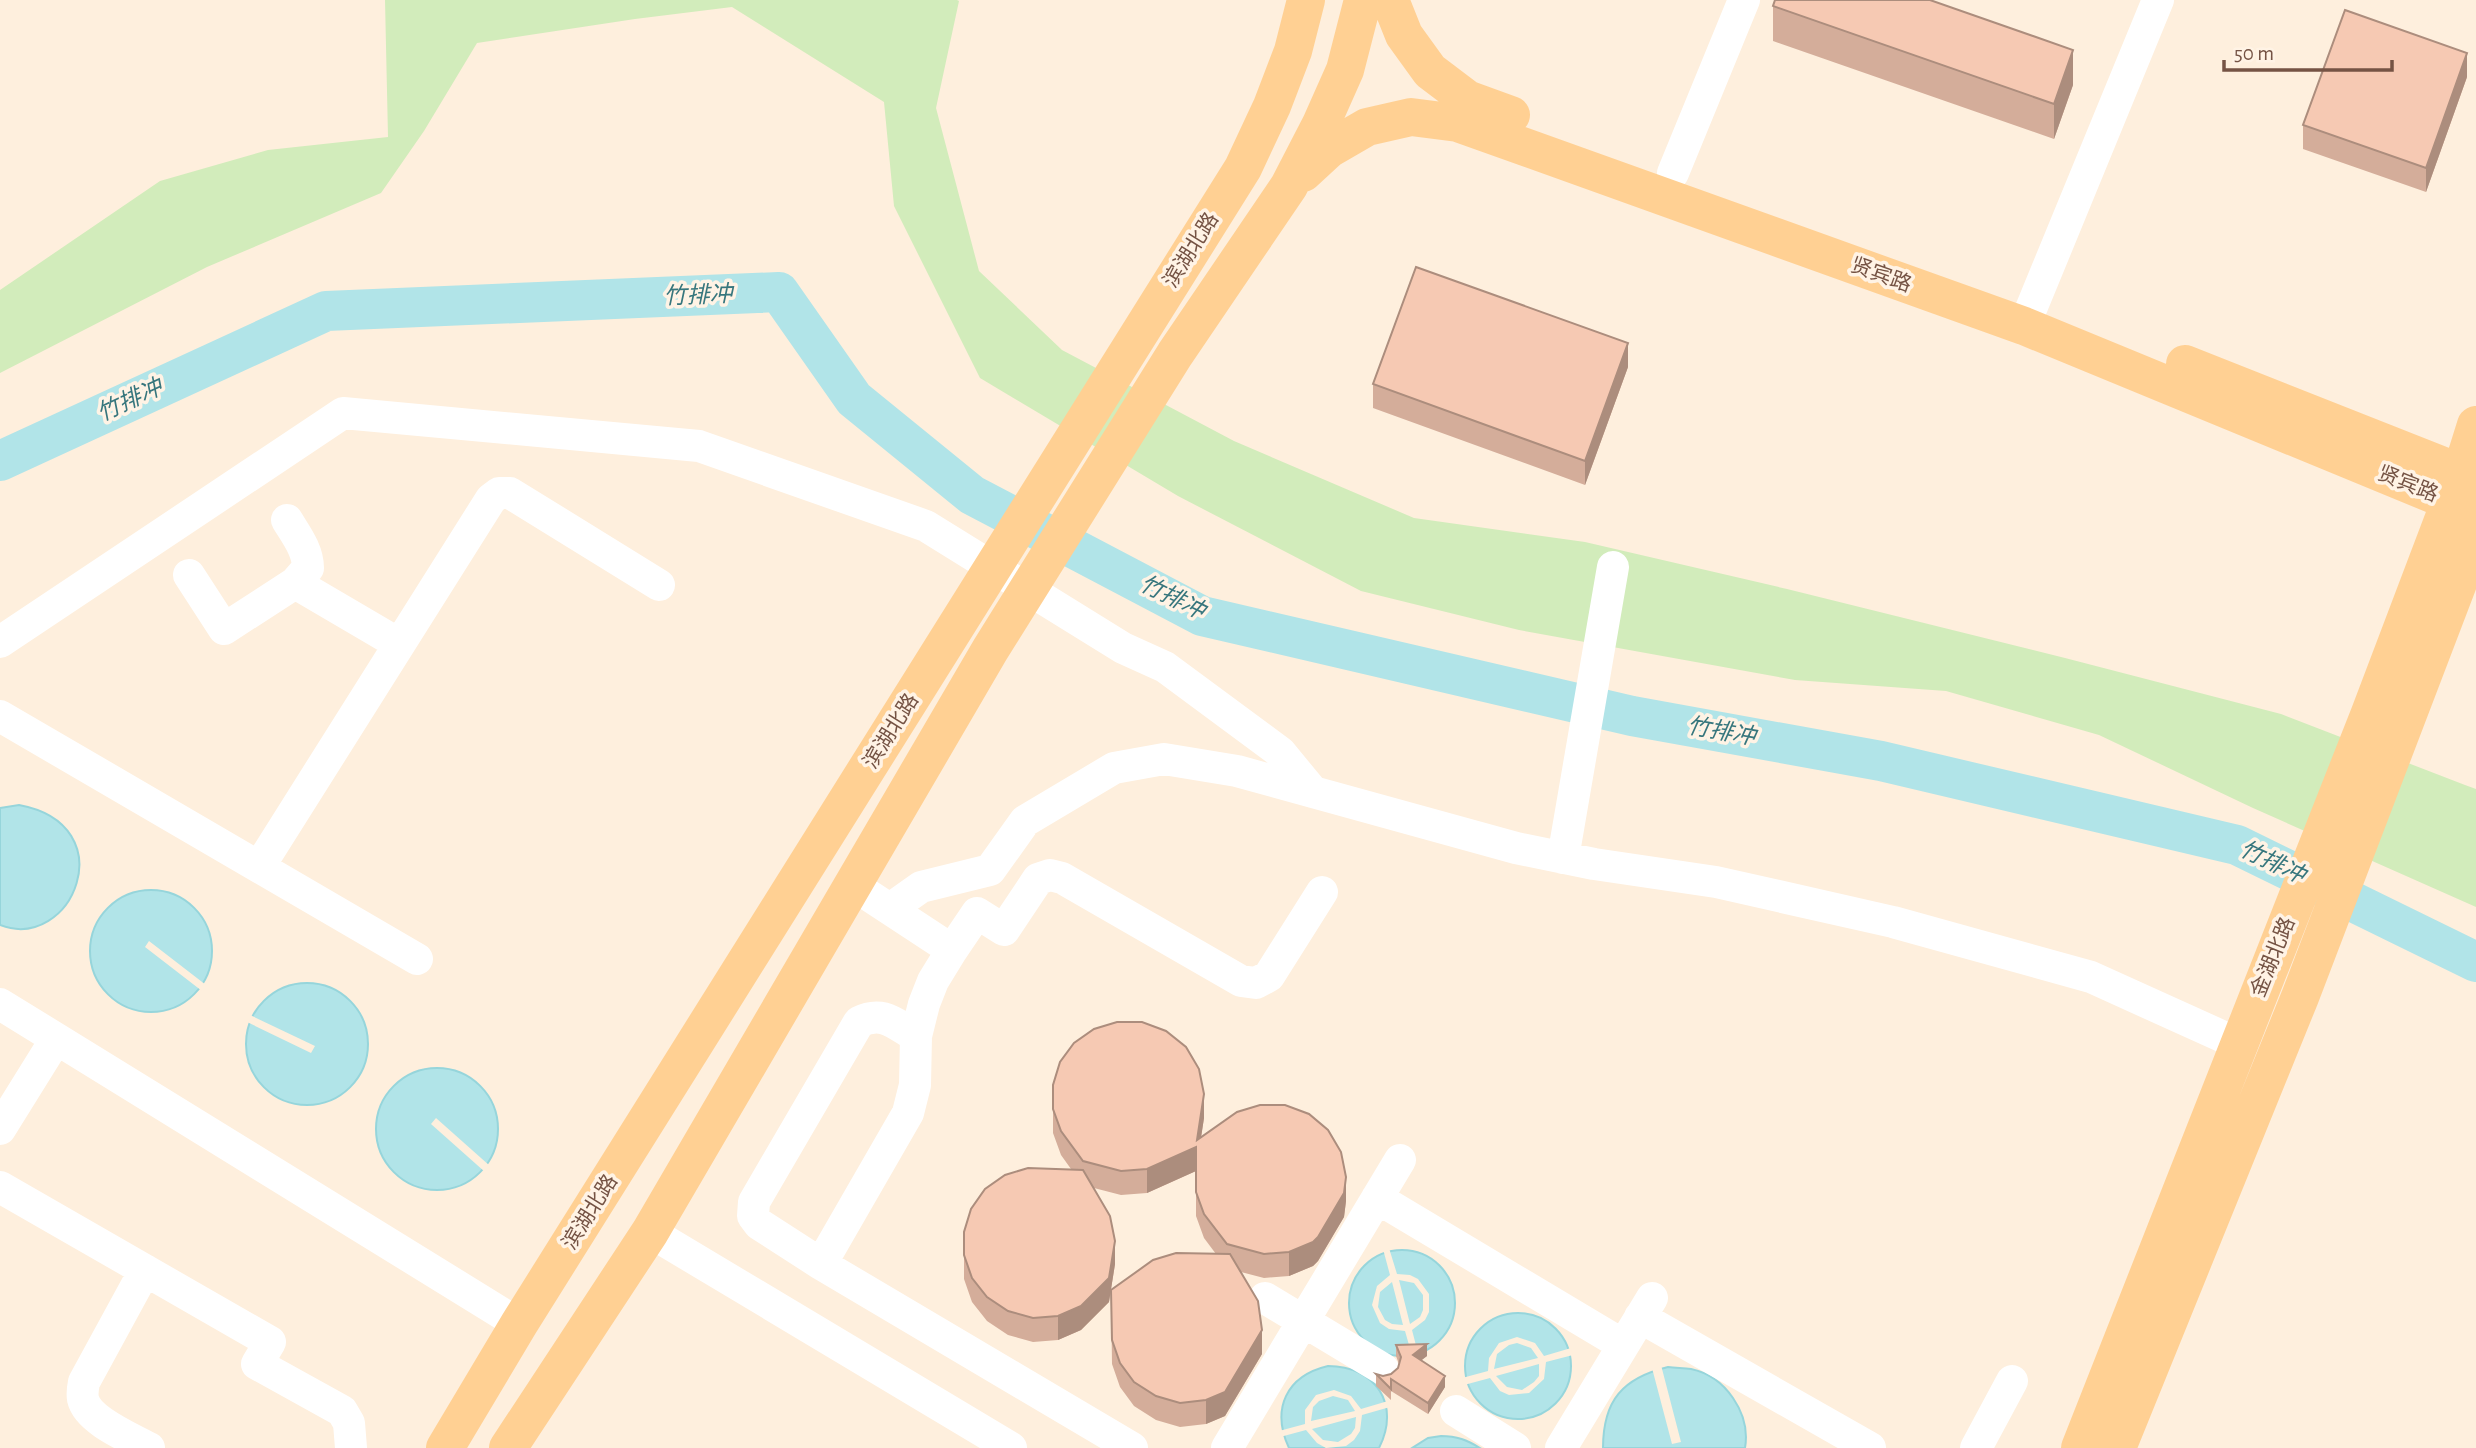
<svg xmlns="http://www.w3.org/2000/svg" width="2476" height="1448" viewBox="0 0 2476 1448" font-family="'Alegreya Sans','Noto Sans SC',sans-serif">
<rect width="100%" height="100%" fill="#feefdd"/>
<!-- green -->
<path fill="#d2ecbb" d="M385,0h572l2,1 -23,107 43,163 83,79 172,91 180,77 171,24 202,47 278,69 216,56 184,71 11,4v118l-223,-99 -154,-73 -153,-44 -151,-11 -276,-50 -158,-39 -183,-95 -198,-118 -86,-172 -10,-104 -152,-95 -97,12 -158,24 -53,88 -43,62 -174,74 -207,106v-83l160,-109 108,-31 120,-13z"/>
<!-- water -->
<path fill="#b1e4e8" stroke="#96d5db" stroke-width="2" d="M19,805c107,20 53,148 -19,120v-117z
M90 951a61 61 0 1 1 122 0a61 61 0 1 1-122 0Z
M246 1044a61 61 0 1 1 122 0a61 61 0 1 1-122 0Z
M376 1129a61 61 0 1 1 122 0a61 61 0 1 1-122 0Z
M1349 1303a53 53 0 1 1 106 0a53 53 0 1 1-106 0Z
M1465 1366a53 53 0 1 1 106 0a53 53 0 1 1-106 0Z
M1328,1366c48,0 73,39 51,82h-90c-18,-39 -3,-72 39,-82z
M1668,1367c8,1 15,1 23,2 34,7 60,44 54,79h-142c0,-48 20,-70 65,-81z
M1441,1436c16,0 26,4 39,12h-68l16,-10z"/>
<!-- pier -->
<path fill="#feefdd" fill-rule="evenodd" d="M149,941l57,44 -4,6 -57,-44z
M250,1015l65,31 -4,7 -64,-31z
M436,1118l54,48 -5,6 -54,-48z
M1389,1248l8,26 13,1 8,4 11,15v18l-4,8 -13,10 7,27 -6,2 -8,-28 -16,-2 -9,-6 -8,-18 5,-19 13,-11 -7,-26zM1399,1280l15,3 9,12v15l-3,7 -10,7zM1392,1282l11,43 -11,-1 -7,-4 -7,-13 2,-15z
M1517,1337l18,6 9,13 27,-8 2,7 -27,7 -2,17 -15,14 -20,2 -9,-4 -10,-13 -26,7 -2,-7 26,-7 1,-13 10,-15zM1517,1343l14,5 7,10 -44,11 3,-15 12,-9zM1539,1364v12l-5,6 -12,8 -15,-3 -11,-11z
M1661,1365l20,77 -9,2 -20,-76z
M1334,1390l17,6 10,13 27,-8 2,6 -28,8 -2,16 -6,9 -8,6 -20,2 -9,-5 -11,-13 -26,7 -1,-6 26,-7v-14l11,-15zM1333,1396l15,4 7,11 -44,10 2,-14 6,-6zM1356,1417l-1,11 -4,6 -13,8 -15,-2 -11,-11z"/>
<g fill="none" stroke-linecap="round" stroke-linejoin="round">
<!-- river -->
<path stroke="#b1e4e8" stroke-width="40" d="M0,461l326,-150 453,-19 75,107 118,96 230,121 430,100 249,45 356,84 239,117"/>
<!-- minor -->
<path stroke="#fff" stroke-width="32" d="M1673,173l71,-173
M2024,326l134,-326
M189,575l35,54 71,-46 13,-15c0,-18 -12,-33 -21,-48
M295,583l104,61
M0,642l343,-229 356,33 227,80 197,122 42,19 115,85 33,40
M0,716l417,243
M1563,858l50,-291
M259,867l232,-368 8,-6h11l149,92
M853,885l99,65 -19,31 -9,23 -8,32 -1,49 -7,28 -87,151 311,184
M890,909l31,-22 69,-17 35,-49 89,-53 50,-9 73,12 279,77 78,16 122,18 177,40 198,55 148,67
M952,950l25,-37 27,17 34,-51 12,-4 12,3 179,103 15,2 13,-7 53,-84
M0,1004l519,320
M0,1129l56,-90
M0,1187l270,155 -13,22 85,47 7,12 2,25
M1377,1198l246,147
M650,1232l361,216
M821,1264l-62,-40 -6,-8 1,-14 105,-180c24,-12 36,2 57,14
M145,1270l-61,112c-1,5 -2,12 -1,17 5,22 48,39 66,49
M1265,1298l118,71
M1640,1317l230,131
M1456,1411l59,37
M1227,1448l173,-288
M1561,1448l91,-150
M1976,1448l36,-67"/>
<!-- major -->
<path stroke="#ffd093" stroke-width="38" d="M1390,0l14,35 26,36 37,28 44,16
M1303,173l26,-24 38,-22 44,-10 47,6 566,203 452,186
M2185,364l291,115
M445,1448l74,-124 724,-1156 29,-62 21,-55 13,-51
M508,1448l142,-216 340,-582 185,-296 114,-168 32,-62 24,-54 18,-70
M2080,1448l290,-735 91,-240 15,-48
M2117,1448l183,-451 176,-461"/>
</g>
<!-- wall -->
<path fill="#d4ad9a" d="M1773,6l300,79 -19,54 -281,-98z
M2467,77l-41,115 -123,-43v-24z
M1628,367l-43,118 -212,-77v-24z
M1053,1109l151,9 -3,19 145,64 -2,16 -26,44 -5,5 -24,10 -25,2 -23,-6 21,82 -37,62 -19,8 -26,3 -24,-7 -22,-14 -14,-19 -8,-23 -1,-74 105,-36 -12,-16 -8,-22v-45l-49,22 -26,2 -27,-7 21,76 -6,38 -28,28 -23,10 -25,2 -25,-7 -21,-14 -15,-19 -8,-23v-23l107,-87 -10,-14 -8,-22z
M1396,1345l31,11 -6,4 24,27 -17,27 -37,-23v9l-15,-14v-12l7,2 8,-2 7,-6 1,-4 -3,-8z"/>
<!-- shaded-wall -->
<path fill="#ac8d7d" d="M2073,50v35l-19,54v-35z
M2467,53v24l-41,115v-24z
M1628,343v24l-43,118v-24z
M1204,1094v24l-7,46v-24z
M1196,1147v24l-49,22v-24z
M1346,1177v24l-2,16 -26,44 -5,5 -24,10v-24z
M1115,1241v23l-6,38 -28,28 -23,10v-24z
M1262,1330v24l-37,62 -19,8v-24z
M1427,1344v12l-14,11v-12z
M1445,1376v11l-17,27v-11z"/>
<!-- building -->
<path fill="#f6c9b3" stroke="#ac8d7d" stroke-width="2" d="M1775,0h155l143,50 -19,54 -281,-98z
M2345,10l122,43 -41,115 -123,-43z
M1416,267l212,76 -43,118 -212,-77z
M1117,1022h25l24,9 20,16 13,22 5,25 -7,46 40,-28 23,-7h25l24,9 19,16 13,22 5,25 -2,16 -26,44 -5,5 -24,10 -25,2 -37,-10 -23,-30 -8,-22v-45l-49,22 -26,2 -38,-10 -22,-30 -8,-22v-24l7,-23 14,-19 20,-14z
M1028,1168l55,2 27,46 5,25 -6,37 -28,28 -23,10 -25,2 -25,-7 -21,-14 -15,-19 -8,-23v-23l7,-23 14,-20 20,-14z
M1176,1253l54,1 28,47 4,29 -37,62 -19,8 -26,3 -24,-7 -22,-14 -14,-19 -8,-23 -1,-50 42,-30z
M1427,1344l-14,11 32,21 -17,27 -37,-24v10l-15,-15 7,2 8,-2 7,-6 3,-11 -5,-12z"/>
<g text-anchor="middle" dominant-baseline="central" stroke-width="7" stroke-linejoin="round" paint-order="stroke">
<!-- street labels -->
<g font-size="21" fill="#755344" stroke="#fff3e5">
<text transform="translate(1191 250) rotate(-58)">滨湖北路</text>
<text transform="translate(1881 275) rotate(20)">贤宾路</text>
<text transform="translate(2408 484) rotate(22)">贤宾路</text>
<text transform="translate(891 731) rotate(-58)">滨湖北路</text>
<text transform="translate(2273 957) rotate(-68)">金湖北路</text>
<text transform="translate(590 1212) rotate(-58)">滨湖北路</text>
</g>
<!-- water labels -->
<g font-size="23" font-style="italic" fill="#37767d" stroke="#fff3e5">
<text transform="translate(698 296) rotate(-2)">竹排冲</text>
<text transform="translate(130 401) rotate(-25)">竹排冲</text>
<text transform="translate(1172 598) rotate(26)">竹排冲</text>
<text transform="translate(1721 732) rotate(10)">竹排冲</text>
<text transform="translate(2272 863) rotate(25)">竹排冲</text>
</g>
</g>
<!-- scale -->
<path d="M2224 60v10h168v-10" fill="none" stroke="#755344" stroke-width="3.5"/>
<text x="2234" y="60" font-size="21" fill="#755344" stroke="#fff3e5" stroke-width="5" paint-order="stroke">50 m</text>
</svg>
